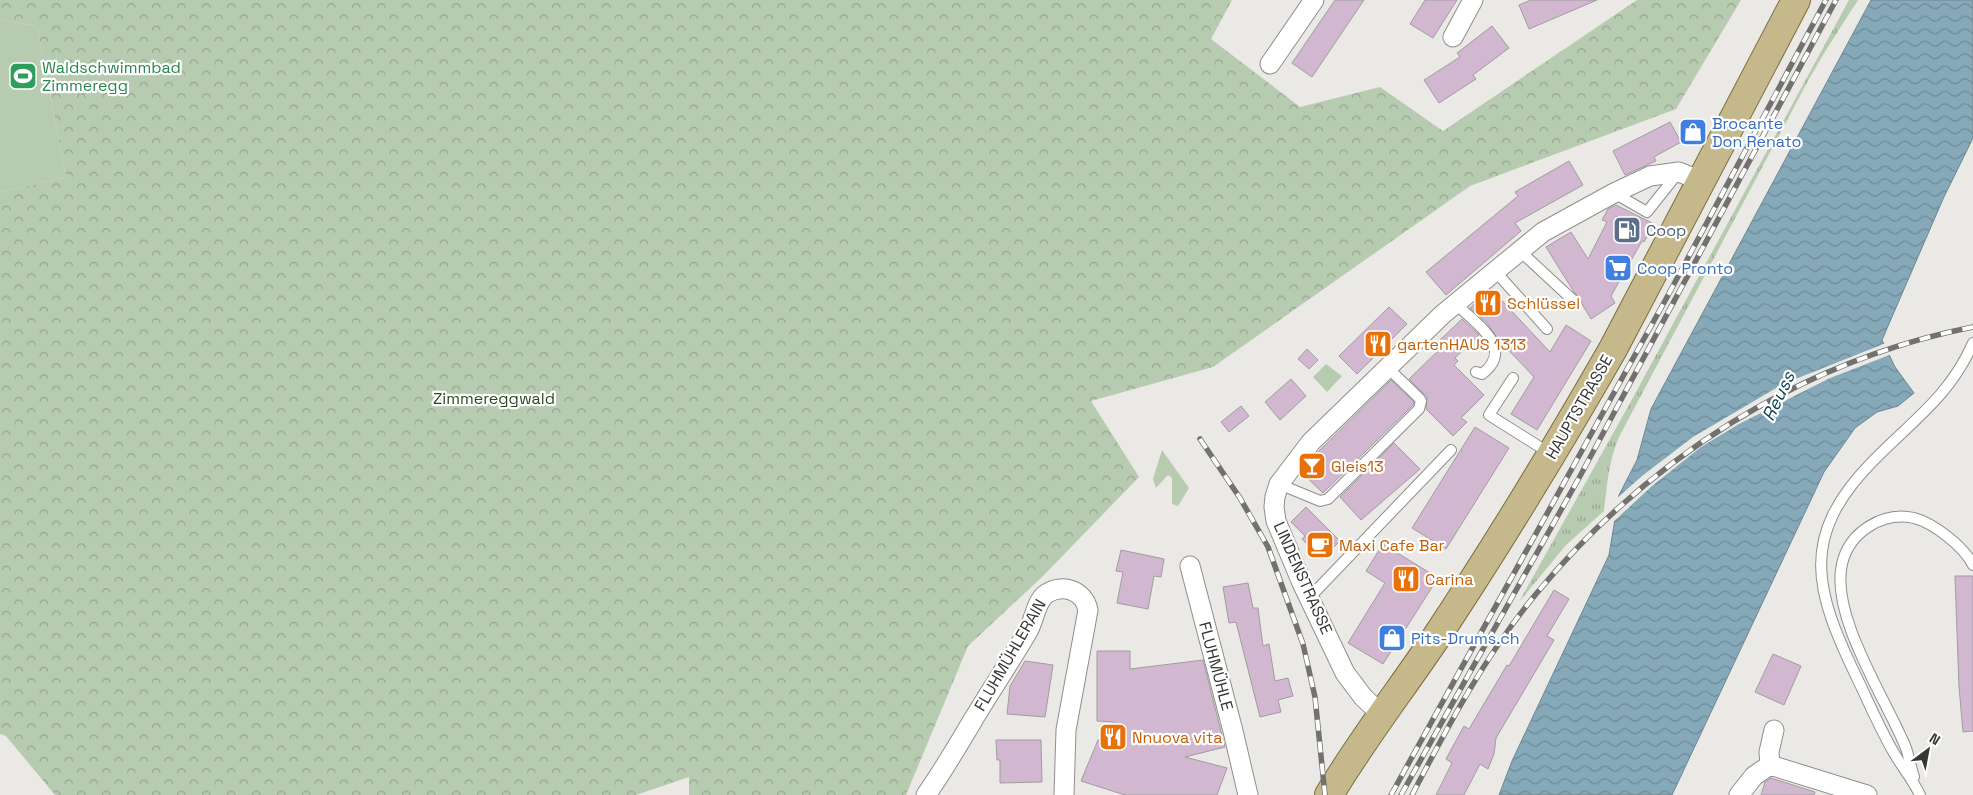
<svg xmlns="http://www.w3.org/2000/svg" width="1973" height="795" viewBox="0 0 1973 795" font-family="'Space Grotesk',sans-serif">
<defs>
<pattern id="grass-tufts" width="24" height="20" patternUnits="userSpaceOnUse" patternTransform="scale(1.25)"><rect width="24" height="20" fill="#b7cbb0"/><path d="M3 7l-1-3M5 7V3M7 7l1-3M15 17l-1-3M17 17v-4M19 17l1-3" fill="none" stroke="#96a690"/></pattern>
<pattern id="forest-crowns" width="20" height="18" patternUnits="userSpaceOnUse" patternTransform="scale(1.25)"><rect width="20" height="18" fill="#b7cbb0"/><path d="M2 6a3 3 0 1 1 6 0M12 15a3 3 0 1 1 6 0" fill="none" stroke="#96a690"/></pattern>
<pattern id="water-waves" width="16" height="10" patternUnits="userSpaceOnUse" patternTransform="scale(1.25)"><rect width="16" height="10" fill="#86a9b9"/><path d="M0 5q4-4 8 0t8 0" fill="none" stroke="#6e8a97"/></pattern>
</defs>
<rect width="100%" height="100%" fill="#eae9e5"/>
<!-- grass -->
<path fill="url(#grass-tufts)" d="M1849,0h9l-32,50 -17,29 -189,356c-11,24 -13,49 -16,76l-38,34 -47,57 111,-199z"/>
<!-- forest -->
<path fill="url(#forest-crowns)" d="M0,0h1232l-21,39 89,68 80,-20 63,44 194,-131h104l-65,109 -206,77 -257,181 -122,34 48,76 -95,98 -76,71 -62,149h-217v-18l-53,18h-581l-49,-59 -6,-2v-542l66,-15 -29,-151 -37,-6z"/>
<!-- park -->
<path fill="#b7cbb0" d="M0,20l37,6 29,151 -66,15z
M1326,364l16,12 -15,16 -14,-15z
M1162,450l27,38 -11,18 -6,-2v-26l-4,-3 -12,13 -3,-9z"/>
<!-- water -->
<path fill="url(#water-waves)" stroke="#6e8691" d="M1871,0h102v138l-30,61 -61,141 13,27 19,26 -16,13 -21,6 -22,16 -31,44 -152,323h-173l13,-34 97,-206 10,-60 18,-35 14,-51z"/>
<!-- pier -->
<path fill="#eae9e5" d="M1886,343l6,11 -62,24 -91,46 -38,23 -49,39 -40,37 3,-23 27,-24 51,-39 90,-53z"/>
<!-- building -->
<path fill="#d2b7d0" stroke="#a09d9f" d="M1335,0h29l-52,77 -20,-14z
M1425,0h32l-24,38 -23,-14z
M1531,0h66l-68,29 -10,-24z
M1492,26l17,22 -36,27 3,4 -37,24 -15,-23 36,-23 -3,-4z
M1670,122l11,20 -27,15 2,4 -31,14 -12,-24z
M1569,161l14,24 -68,38 6,8 -75,64 -20,-23 92,-76 -3,-4z
M1616,205l38,19 -10,18 -2,-1 -31,55 4,7 -24,16 -9,-15 -1,-4 -7,-8 -28,-45 25,-15 17,27 19,-37 -5,-2 6,-11z
M1491,289l59,63 16,-27 25,16 -54,89 -26,-16 23,-37 -36,-38 -11,-16 -17,-15z
M1389,307l18,17 -50,50 -18,-18z
M1462,319l17,16 -24,23 3,3 -4,4 30,30 -23,23 6,4 -14,14 -27,-27 1,-12 -18,-18 35,-34 -4,-5z
M1307,349l11,11 -9,9 -11,-10z
M1291,379l15,17 -26,24 -15,-18z
M1391,380l23,22 -1,3 -90,88 -21,-20 14,-19z
M1241,406l8,10 -20,16 -8,-10z
M1475,427l34,21 -63,101 -34,-21z
M1394,443l26,26 -59,51 -21,-23z
M1306,507l34,34 -18,18 -20,-20 3,-3 -14,-14z
M1383,544l55,34 -55,86 -35,-21 37,-60 -19,-12z
M1121,550l43,9 -3,18 -7,-1 -6,33 -31,-6 6,-31 -7,-1z
M1955,576h18v155l-10,1 -4,-45z
M1248,583l5,25h5l5,38 6,-2 6,37 13,-3 5,18 -15,4 3,12 -21,5 -24,-95 -7,1 -6,-36z
M1554,590l15,9 -22,37 7,4 -58,98 -2,16 -6,15 -8,-5 -16,31h-28l16,-32 -6,-4 18,-33 5,3 38,-64 2,1z
M1097,651h33v18l73,-9 22,87 -40,10 42,11 -10,27h-92l-44,-14 17,-41h16v-18l-17,-1z
M1773,654l28,12 -17,39 -29,-13z
M1025,661l28,4 -8,52 -38,-3 3,-28z
M996,740h45l1,42 -42,1v-23h-3z
M1771,778l44,14 -1,3h-53l4,-13z"/>
<g fill="none" stroke-linecap="round" stroke-linejoin="round">
<defs>
<path id="lane" d="M1614,193l33,19 31,-39
M1520,251l55,51
M1495,271l52,58
M1456,304c19,19 60,44 26,70l-6,-2
M1513,378l-24,37 62,39
M1279,484l41,17 8,-2 91,-90 2,-8 -2,-3 -31,-30
M1310,597l141,-147
M1914,777c-3,-9 -5,-20 -8,-29 -20,-49 -76,-132 -64,-184 7,-32 41,-53 72,-46 20,5 50,29 59,47
M1920,795c-7,-15 -18,-28 -26,-42 -14,-24 -25,-50 -37,-75 -42,-87 -59,-141 16,-217 39,-40 77,-65 100,-118"/>
<path id="street" d="M1453,37l20,-37
M1270,64l44,-64
M1190,566l43,165 15,64
M1382,715l-19,-18 -18,-24 -43,-90 -26,-62 -2,-14 1,-10 4,-13 32,-42 132,-128 100,-82 71,-39 36,-17 29,-4 22,9
M1774,730l-5,22 1,13 97,30
M926,795c17,-24 32,-50 47,-75 18,-30 37,-58 55,-89 6,-10 8,-30 18,-37 16,-11 38,-4 42,16l-22,120 -2,65
M1739,795l15,-19 16,-11"/>
<path id="primary" d="M1329,795c32,-54 71,-104 106,-156 63,-95 122,-192 178,-290l183,-349"/>
</defs>
<!-- lane casing -->
<use href="#lane" stroke="#8f8e8b" stroke-width="12"/>
<!-- street casing -->
<use href="#street" stroke="#8f8e8b" stroke-width="21"/>
<!-- primary casing -->
<use href="#primary" stroke="#7b6d3c" stroke-width="30"/>
<!-- lane -->
<use href="#lane" stroke="#fff" stroke-width="10"/>
<!-- street -->
<use href="#street" stroke="#fff" stroke-width="19"/>
<!-- primary -->
<use href="#primary" stroke="#c5b98c" stroke-width="28"/>
<defs>
<path id="rail" d="M1200,439l40,59 28,49 35,97 12,53 10,98
M1391,795l275,-496 160,-299
M1401,795l178,-317 257,-478
M1412,795c36,-69 74,-141 124,-201 112,-135 264,-233 437,-267"/>
</defs>
<!-- rail casing -->
<use href="#rail" stroke="#72716f" stroke-width="5.5"/>
<!-- rail -->
<use href="#rail" stroke="#fff" stroke-width="4" stroke-dasharray="11" stroke-linecap="butt"/>
</g>
<!-- icons -->
<defs>
<symbol id="stadium-square" viewBox="-11 -11 22 22"><rect x="-9" y="-9" width="18" height="18" rx="4" fill="#2e9e5b" stroke="#fff"/><path d="M0-5a6.5 5 0 1 0 0 10a6.5 5 0 1 0 0-10ZM-3.5-1.8h7v3.6h-7Z" fill="#fff"/></symbol>
<symbol id="shop-square" viewBox="-11 -11 22 22"><rect x="-9" y="-9" width="18" height="18" rx="4" fill="#3f7fe0" stroke="#fff"/><path d="M-5-2.5h2.3a2.7 3.5 0 0 1 5.4 0H5L5.5 6h-11ZM-1.5-2.5h3a1.5 2.3 0 0 0-3 0Z" fill="#fff"/></symbol>
<symbol id="fuel-square" viewBox="-11 -11 22 22"><rect x="-9" y="-9" width="18" height="18" rx="4" fill="#5c6f8a" stroke="#fff"/><path d="M-5.5-6h7V0h2V4h1.3V-2.5L3-4.5l.8-.8L6-3V5H2.5V1h-1V6h-7ZM-4.2-4.7v3.2H.2V-4.7Z" fill="#fff"/></symbol>
<symbol id="supermarket-square" viewBox="-11 -11 22 22"><rect x="-9" y="-9" width="18" height="18" rx="4" fill="#3f7fe0" stroke="#fff"/><path d="M-6-5.5h2.5l.6 2H6L4.5 2H-2.5L-4.4-4H-6ZM-1.5 3.2a1.3 1.3 0 1 0 .1 0ZM3 3.2a1.3 1.3 0 1 0 .1 0Z" fill="#fff"/></symbol>
<symbol id="restaurant-square" viewBox="-11 -11 22 22"><rect x="-9" y="-9" width="18" height="18" rx="4" fill="#e8710a" stroke="#fff"/><path d="M-5-6h1v4h1v-4h1v4h1v-4h1v5L-1.5 .5V6h-2V.5L-5-1ZM5-6V6H3V1.5H1.5Q1.5-4 5-6Z" fill="#fff"/></symbol>
<symbol id="bar-square" viewBox="-11 -11 22 22"><rect x="-9" y="-9" width="18" height="18" rx="4" fill="#e8710a" stroke="#fff"/><path d="M-6-5H6L.8 .8V4.5H3.5V6h-7V4.5H-.8V.8Z" fill="#fff"/></symbol>
<symbol id="cafe-square" viewBox="-11 -11 22 22"><rect x="-9" y="-9" width="18" height="18" rx="4" fill="#e8710a" stroke="#fff"/><path d="M-5.5-4.5H6V0H3Q3 3.5 0 3.5H-2.5Q-5.5 3.5-5.5 0ZM3-3.2v2h1.7v-2ZM-6 4.5H4V6H-6Z" fill="#fff"/></symbol>
</defs>
<g fill-rule="evenodd">
<use href="#stadium-square" x="7" y="60" width="32" height="32"/>
<use href="#shop-square" x="1677" y="116" width="32" height="32"/>
<use href="#fuel-square" x="1611" y="214" width="32" height="32"/>
<use href="#supermarket-square" x="1602" y="252" width="32" height="32"/>
<use href="#restaurant-square" x="1472" y="287" width="32" height="32"/>
<use href="#restaurant-square" x="1362" y="328" width="32" height="32"/>
<use href="#bar-square" x="1296" y="450" width="32" height="32"/>
<use href="#cafe-square" x="1304" y="529" width="32" height="32"/>
<use href="#restaurant-square" x="1390" y="563" width="32" height="32"/>
<use href="#shop-square" x="1376" y="622" width="32" height="32"/>
<use href="#restaurant-square" x="1097" y="721" width="32" height="32"/>
</g>
<g text-anchor="middle" dominant-baseline="central" stroke-width="4.5" stroke-linejoin="round" paint-order="stroke">
<!-- leisure labels -->
<g font-size="16" fill="#27864d" stroke="#fff" text-anchor="start">
<text x="42" y="67">Waldschwimmbad<tspan x="42" dy="18">Zimmeregg</tspan></text>
</g>
<!-- shop labels -->
<g font-size="16" fill="#366cbe" stroke="#fff" text-anchor="start">
<text x="1712" y="123">Brocante<tspan x="1712" dy="18">Don Renato</tspan></text>
<text x="1637" y="268">Coop Pronto</text>
<text x="1411" y="638">Pits-Drums.ch</text>
</g>
<!-- service labels -->
<g font-size="16" fill="#4e5e75" stroke="#fff" text-anchor="start">
<text x="1646" y="230">Coop</text>
</g>
<!-- food labels -->
<g font-size="16" fill="#c56008" stroke="#fff" text-anchor="start">
<text x="1507" y="303">Schlüssel</text>
<text x="1397" y="344">gartenHAUS 1313</text>
<text x="1331" y="466">Gleis13</text>
<text x="1339" y="545">Maxi Cafe Bar</text>
<text x="1425" y="579">Carina</text>
<text x="1132" y="737">Nnuova vita</text>
</g>
<!-- park labels -->
<g font-size="16" fill="#2a481f" stroke="#fff">
<text x="494" y="398">Zimmereggwald</text>
</g>
<!-- street labels -->
<g font-size="16" fill="#373635" stroke="#fff">
<text transform="translate(1579 407) rotate(-60)">HAUPTSTRASSE</text>
<text transform="translate(1303 578) rotate(66)">LINDENSTRASSE</text>
<text transform="translate(1010 655) rotate(-60)">FLUHMÜHLERAIN</text>
<text transform="translate(1216 666) rotate(75)">FLUHMÜHLE</text>
</g>
<!-- water labels -->
<g font-size="18" font-style="italic" fill="#0e3f52" stroke="#fff">
<text transform="translate(1778 396) rotate(-64)">Reuss</text>
</g>
</g>
<!-- north arrow -->
<g transform="translate(1928 750) rotate(32)" stroke="#ffffff" stroke-width="4" paint-order="stroke">
<path d="M0-4L9 19L0 12L-9 19Z" fill="#373635"/>
<text y="-8" font-size="14" font-weight="bold" text-anchor="middle" fill="#373635">N</text>
</g>
</svg>
